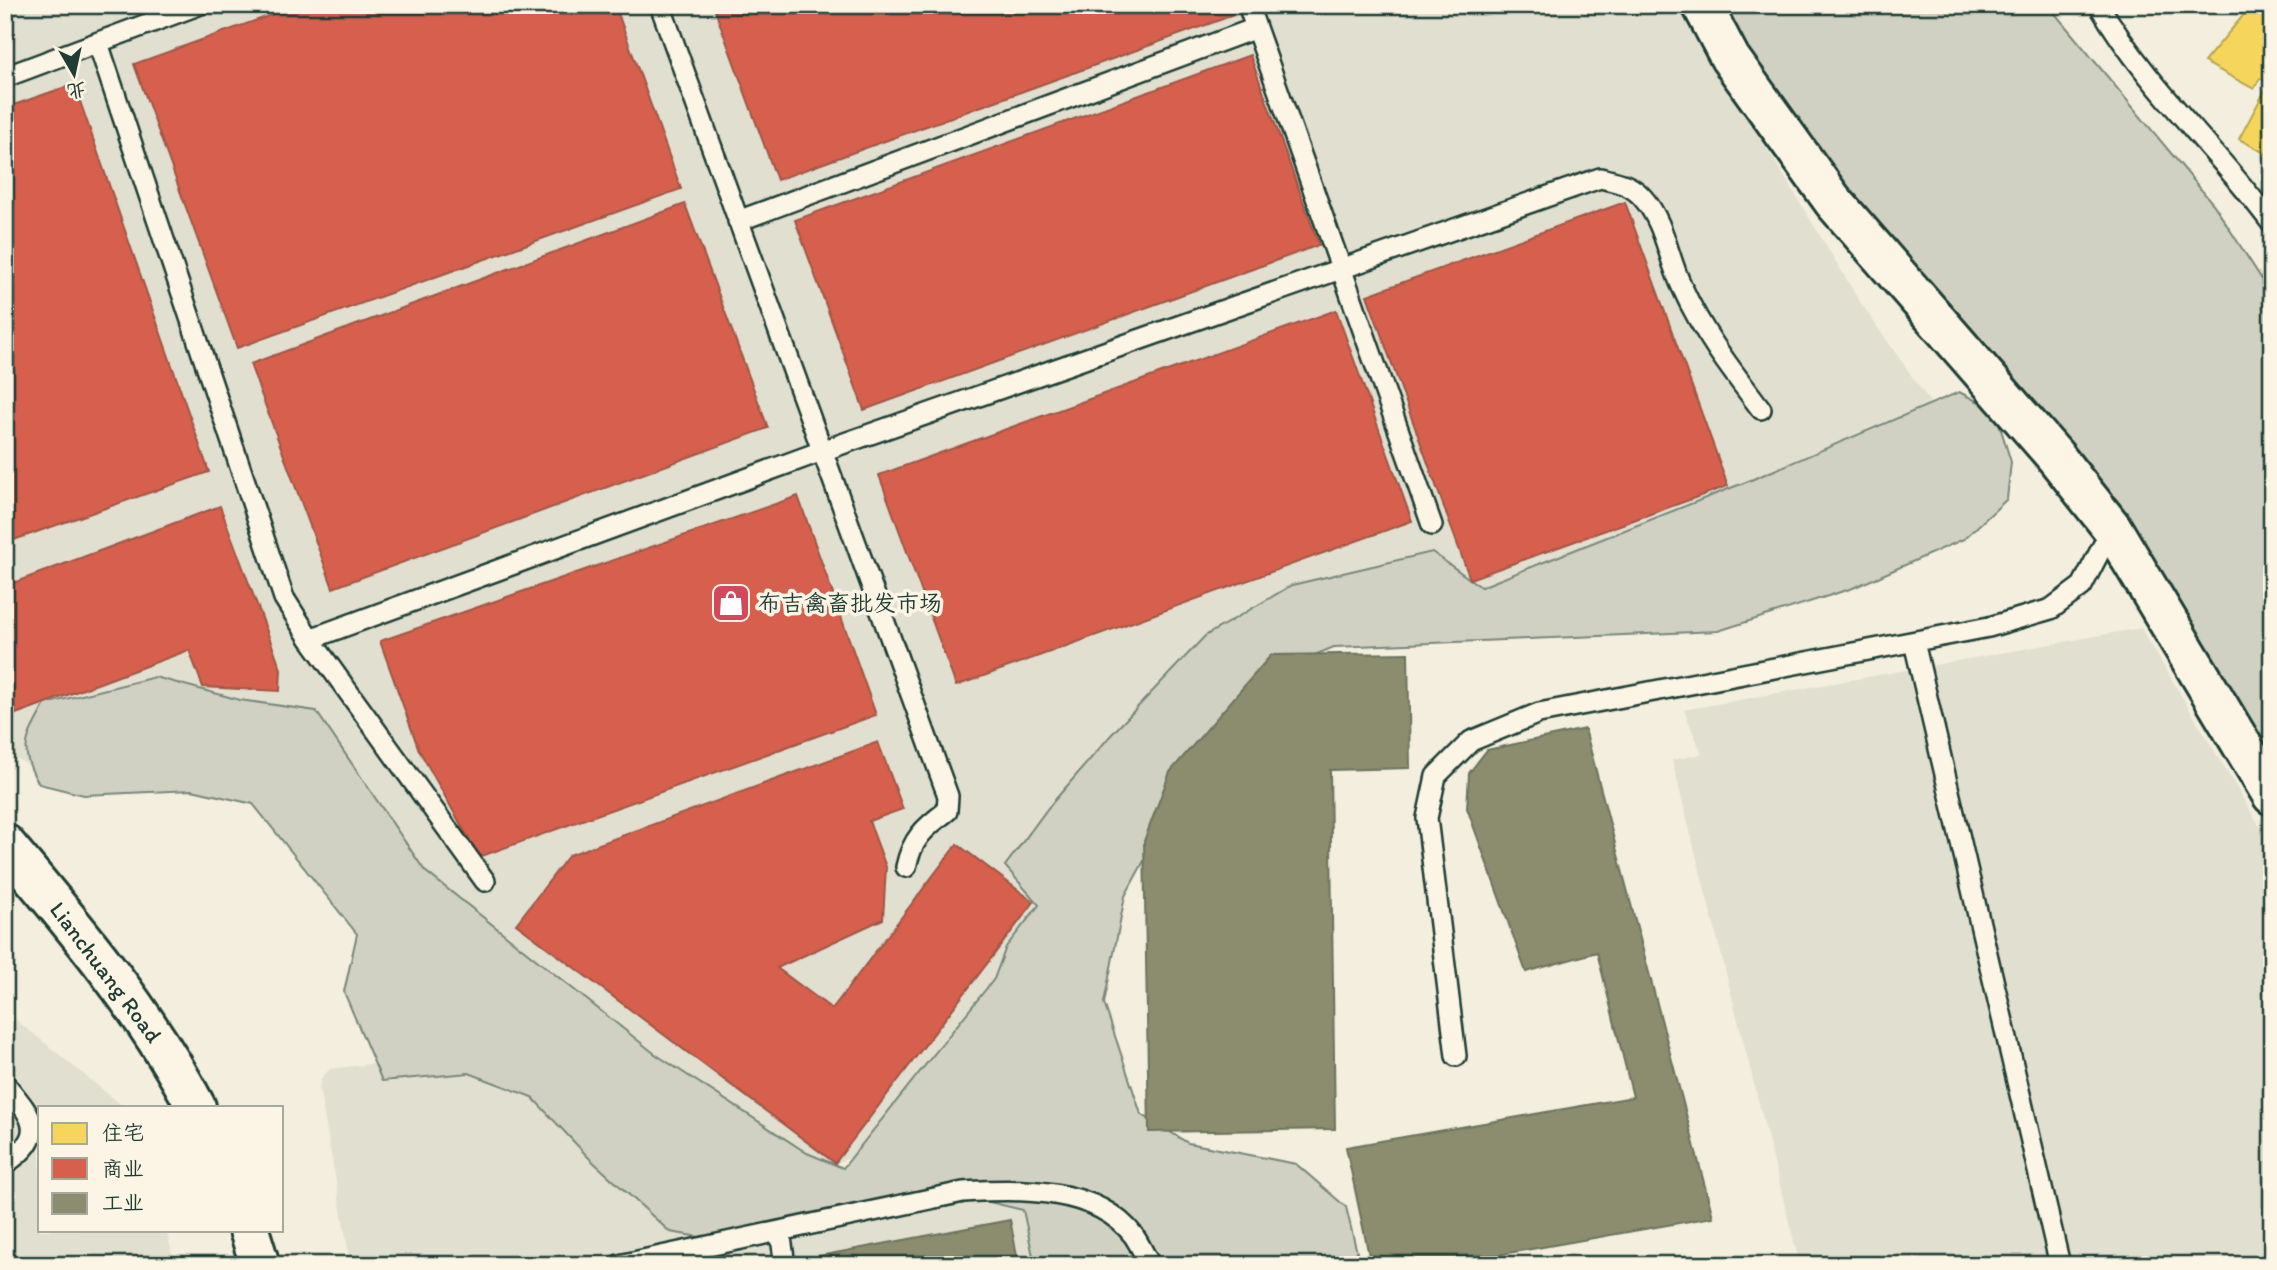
<svg xmlns="http://www.w3.org/2000/svg" width="2277" height="1270" viewBox="0 0 2277 1270" font-family="Itim,'LXGW WenKai TC',sans-serif">
<rect width="100%" height="100%" fill="#f3eede"/>
<filter id="ink" filterUnits="userSpaceOnUse"><feTurbulence type="fractalNoise" baseFrequency=".0143" numOctaves="2"/><feDisplacementMap in="SourceGraphic" scale="14" xChannelSelector="R" yChannelSelector="G"/><feConvolveMatrix kernelMatrix="1 2 1 2 8 2 1 2 1" color-interpolation-filters="sRGB"/></filter>
<g filter="url(#ink)">
<!-- built -->
<path fill="#e1dfd0" d="M5,5h1675l182,300 91,130 -318,127 -358,81 -287,457 -204,84 -462,-396 -275,-11 -44,-25z
M2141,628l131,219v418h-472l-128,-505 30,-6 -18,-44z
M5,1011l119,96h-84v123h126l9,35h-170z
M452,1054l56,11 162,135 317,-25 175,90h-811l-32,-178 3,-10 8,-8z"/>
<!-- green -->
<path fill="#d0d1c2" stroke="#78877b" stroke-width="2" d="M1717,5h331l166,200 58,90v464l-452,-593z
M1959,392l36,18 16,52 -4,37 -43,40 -111,49 -135,43 -384,16 -71,29 -75,103 -63,117 -21,107 37,111 47,29 108,21 50,43 14,58h-325l-12,-55 -42,-10 -234,45 -77,-13 -80,-73 -58,-62 -63,-24 -87,8 -38,-89 13,-58 -104,-130 -61,-14 -108,5 -45,-11c-22,-36 -12,-46 6,-80l110,-27 85,23 76,11 109,160 230,183 152,99 36,15 151,-189 12,-32 33,-42 -34,-39 43,-58 63,-73 94,-99 87,-51 140,-33 49,35 270,-107z"/>
<!-- homes -->
<path fill="#f6d55c" stroke="#b6a750" stroke-width="2" d="M2252,5h12l8,4v148l-33,-18 30,-56 -9,-5 -6,11 -50,-27z"/>
<!-- shops -->
<path fill="#d6604d" stroke="#9f5646" stroke-width="2" d="M299,5h316l66,184 -444,159 -103,-284z
M713,5h517l4,10 -457,165z
M1250,55l69,190 -455,165 -69,-190z
M74,84l135,388 -204,71v-435z
M1625,202l103,284 -258,93 -103,-284z
M685,204l83,224 -435,160 -83,-224z
M1336,310l76,211 -456,165 -77,-211z
M798,496l78,219 -397,142 -60,-107 -39,-109z
M220,506l61,163 -1,22 -77,-4 -14,-37 -184,68v-132z
M878,742l25,67 -34,12 17,46 -3,52 -106,49 55,41 125,-165 77,58 -199,261 -319,-239 53,-69z"/>
<!-- industry -->
<path fill="#8c8c6e" stroke="#6b745d" stroke-width="2" d="M1408,653l2,115 -80,2 5,359 -186,3 -5,-291 26,-69 101,-117z
M1585,729l128,488 -272,48h-70l-25,-118 287,-50 -36,-145 -71,20 -59,-164 2,-35 18,-23z
M1010,1220l9,45h-198l-2,-9z"/>
<g fill="none" stroke-linecap="round" stroke-linejoin="round">
<defs>
<path id="service" d="M660,5l288,791 -1,15c-23,17 -35,28 -41,56
M1248,5l184,520
M2099,5c47,81 118,144 173,219
M98,43l186,555 26,41 175,242
M5,77l193,-72
M738,221l518,-193
M310,639l512,-188 778,-273c17,4 31,6 43,20 22,25 25,60 39,89 20,45 50,84 79,122
M1914,642l146,623
M1456,1056l-29,-238 9,-42 35,-35 68,-28 450,-86 62,-18 31,-23 30,-58
M5,1084c28,34 44,50 0,80
M780,1231l5,34
M619,1265l344,-73c56,-3 133,-6 171,44 6,9 11,20 16,29"/>
<path id="minor" d="M1702,5l28,53 103,143 222,255 57,72 160,267"/>
<path id="tertiary" d="M5,844c70,83 141,167 191,263
M249,1230l11,35"/>
</defs>
<!-- service casing -->
<use href="#service" stroke="#1f3d34" stroke-width="24"/>
<!-- minor casing -->
<use href="#minor" stroke="#1f3d34" stroke-width="44"/>
<!-- tertiary casing -->
<use href="#tertiary" stroke="#1f3d34" stroke-width="44"/>
<!-- service -->
<use href="#service" stroke="#fcf5e5" stroke-width="19"/>
<!-- minor -->
<use href="#minor" stroke="#fcf5e5" stroke-width="38"/>
<!-- tertiary -->
<use href="#tertiary" stroke="#fcf5e5" stroke-width="38"/>
</g>
</g>
<!-- icons -->
<defs>
<symbol id="shop-square" viewBox="-11 -11 22 22"><rect x="-9" y="-9" width="18" height="18" rx="4" fill="#d1495b" stroke="#fcf5e5"/><path d="M-5-2.5h2.3a2.7 3.5 0 0 1 5.4 0H5L5.5 6h-11ZM-1.5-2.5h3a1.5 2.3 0 0 0-3 0Z" fill="#fff"/></symbol>
</defs>
<g fill-rule="evenodd">
<use href="#shop-square" x="709" y="581" width="44" height="44"/>
</g>
<g text-anchor="middle" dominant-baseline="central" stroke-width="7" stroke-linejoin="round" paint-order="stroke">
<!-- poi labels -->
<g font-size="23" fill="#1f3d34" stroke="#fcf5e5" text-anchor="start">
<text x="758" y="603">布吉禽畜批发市场</text>
</g>
<!-- street labels -->
<g font-size="23" fill="#1f3d34" stroke="#fcf5e5">
<text transform="translate(106 972) rotate(53)">Lianchuang Road</text>
</g>
</g>
<!-- margin -->
<rect width="2277" height="1270" fill="none" stroke="#fcf5e5" stroke-width="28"/>
<rect x="14" y="14" width="2249" height="1242" fill="none" stroke="#1f3d34" stroke-width="2.5" filter="url(#ink)"/>
<!-- legend -->
<rect x="38" y="1106" width="245" height="126" fill="#fcf5e5" stroke="#a4ab9e" stroke-width="2"/>
<rect x="52" y="1123" width="35" height="21" fill="#f6d55c" stroke="#a4ab9e" stroke-width="2"/>
<text x="102" y="1140" font-size="21" fill="#1f3d34">住宅</text>
<rect x="52" y="1158" width="35" height="21" fill="#d6604d" stroke="#a4ab9e" stroke-width="2"/>
<text x="102" y="1176" font-size="21" fill="#1f3d34">商业</text>
<rect x="52" y="1193" width="35" height="21" fill="#8c8c6e" stroke="#a4ab9e" stroke-width="2"/>
<text x="102" y="1210" font-size="21" fill="#1f3d34">工业</text>
<!-- north arrow -->
<g transform="translate(74 74) rotate(171)" stroke="#fcf5e5" stroke-width="5" paint-order="stroke">
<path d="M0-5L12 26L0 18L-12 26Z" fill="#1f3d34"/>
<text y="-10" font-size="19" font-weight="bold" text-anchor="middle" fill="#1f3d34">北</text>
</g>
</svg>
